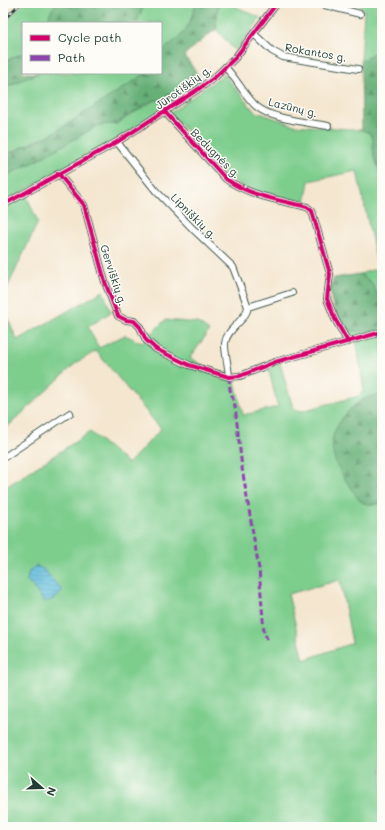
<svg xmlns="http://www.w3.org/2000/svg" width="385" height="830" viewBox="0 0 385 830" font-family="Mali,sans-serif">
<defs>
<pattern id="forest-firs" width="22" height="20" patternUnits="userSpaceOnUse"><rect width="22" height="20" fill="#66b078"/><path d="M5 1l3.5 6h-7zM16 11l3.5 6h-7z" fill="#539063"/></pattern>
<pattern id="water-rules" width="6" height="5" patternUnits="userSpaceOnUse"><rect width="6" height="5" fill="#60bdde"/><path d="M0 2.5h6" fill="none" stroke="#4f9bb5"/></pattern>
</defs>
<rect width="100%" height="100%" fill="#fdfcf7"/>
<filter id="ink" filterUnits="userSpaceOnUse"><feTurbulence type="fractalNoise" baseFrequency=".025" numOctaves="2"/><feDisplacementMap in="SourceGraphic" scale="8" xChannelSelector="R" yChannelSelector="G"/><feConvolveMatrix kernelMatrix="1 2 1 2 8 2 1 2 1" color-interpolation-filters="sRGB"/></filter>
<filter id="wash" filterUnits="userSpaceOnUse"><feTurbulence type="fractalNoise" baseFrequency=".012" numOctaves="4" result="noise"/><feDisplacementMap in="SourceGraphic" scale="16" xChannelSelector="R" yChannelSelector="G"/><feGaussianBlur stdDeviation="0.9" result="paint"/><feColorMatrix in="noise" values="0 0 0 0 0 0 0 0 0 0 0 0 0 0 0 0 0 1.4 0 .05"/><feComposite in="paint" operator="in"/></filter>
<g filter="url(#wash)">
<rect width="100%" height="100%" fill="#f4e6cf"/>
<!-- green -->
<path fill="#7dcd8d" stroke="#4e8560" fill-rule="evenodd" d="M24,3h33c-5,6 -10,12 -7,20h-27v30l-20,9v-38z
M145,3h51c-9,30 -11,30 -35,49v-29h-25z
M218,3h10l33,15 -26,33 -19,-22z
M358,3h24v52l-9,-2 -12,9 3,-52z
M38,73h109l-95,61 -49,22v-68z
M224,74l30,37 40,14 68,5 10,4 2,8v13l8,22v126l-11,-21 -11,-8 18,-6 -21,-97 -48,10 -4,22 -57,-13 -22,-14 -56,-63z
M155,100l20,2 -58,37 -111,62 -3,-6v-18l29,-14 67,-38 17,-1z
M26,195l12,27 -35,75v-89z
M103,291l8,21 -23,15 11,21 26,-13 17,8 23,-23 33,3 11,8 -19,27c13,7 27,17 43,15l10,42 35,-8 -10,-40 12,-4 13,45 8,3 58,-15 5,-6 -7,-46 -10,-14 23,2 12,-3v64c-6,3 -12,3 -18,6 -14,7 -23,21 -30,35l26,67 7,3 15,-1v324h-379v-338l87,-57 38,32 33,-35 -65,-78 -20,12 -73,68v-124l14,33zM340,580l12,63 -48,17 -16,-66z"/>
<!-- forest -->
<path fill="url(#forest-firs)" stroke="#427656" d="M57,3h88l-9,20h-86c-3,-8 2,-14 7,-20z
M196,3h22l-2,26 -32,26 19,27 -28,20 -20,-2 -4,1 -35,23 -17,1 -67,38 -29,14v-21l49,-22 90,-58 5,-3h14v-21c24,-19 26,-19 35,-49z
M23,53v20h15l-35,15v-26z
M373,53l9,2v122c-3,-7 -6,-14 -8,-22 -3,-11 4,-22 -12,-25l-1,-68z
M360,274l11,8 11,21v26l-12,3 -23,-2c-11,-13 -22,-35 -13,-52z
M382,393v110c-5,1 -10,2 -15,1 -8,-2 -11,-9 -15,-15 -15,-20 -29,-43 -12,-67 6,-9 15,-18 25,-23 5,-3 11,-3 17,-6z"/>
<!-- water -->
<path fill="url(#water-rules)" stroke="#407d89" d="M36,566l7,3 19,21c-2,7 -11,12 -18,11l-17,-21 2,-9z"/>
</g>
<g filter="url(#ink)">
<g fill="none" stroke-linecap="round" stroke-linejoin="round">
<defs>
<path id="minor" d="M317,3l43,11
M254,34l18,17 11,6 75,12
M225,67c12,12 19,28 31,39 16,14 52,16 72,20
M165,112l61,67c24,17 53,21 81,28l5,4 18,63 -3,25 8,20 13,23
M117,142l39,49 37,38 40,38 15,40
M58,173l26,32 21,77 13,34 8,4 8,1 6,6 6,13 10,9 33,16 40,12 11,-1 35,-14 107,-30
M3,205l114,-63 83,-54 15,-11 20,-19 42,-55
M229,377c0,-7 -5,-29 -4,-34 2,-15 21,-22 23,-36l44,-14
M3,458l67,-45"/>
</defs>
<!-- minor casing -->
<use href="#minor" stroke="#3f564b" stroke-width="8"/>
<!-- minor -->
<use href="#minor" stroke="#fff" stroke-width="6"/>
<defs>
<path id="rail" d="M3,20l18,-17"/>
</defs>
<!-- rail casing -->
<use href="#rail" stroke="#1f3d34" stroke-width="3"/>
<!-- rail -->
<use href="#rail" stroke="#fdfcf7" stroke-width="1.5" stroke-dasharray="4.5" stroke-linecap="butt"/>
<!-- quiet -->
<path stroke="#8e44ad" stroke-width="3" stroke-dasharray="6 3" stroke-linecap="butt" d="M229,377l1,13 5,16 7,62 17,101 5,63 3,7"/>
<defs>
<path id="cycleway" d="M165,112l61,67c24,17 53,21 81,28l5,4 18,63 -3,25 8,20 13,23
M58,173l26,32 21,77 13,34 8,4 8,1 6,6 6,13 10,9 33,16 40,12 11,-1 35,-14 107,-30
M3,205l114,-63 83,-54 15,-11 20,-19 42,-55"/>
</defs>
<!-- cycleway casing -->
<use href="#cycleway" stroke="#fdfcf7" stroke-width="6"/>
<!-- cycleway -->
<use href="#cycleway" stroke="#d6006c" stroke-width="4"/>
</g>
</g>
<g text-anchor="middle" dominant-baseline="central" stroke-width="3" stroke-linejoin="round" paint-order="stroke">
<!-- street labels -->
<g font-size="11" fill="#1f3d34" stroke="#fdfcf7">
<text transform="translate(316 52) rotate(10)">Rokantos g.</text>
<text transform="translate(183 87) rotate(-36)">Jūrotiškių g.</text>
<text transform="translate(293 107) rotate(14)">Lazūnų g.</text>
<text transform="translate(216 153) rotate(45)">Bedugnės g.</text>
<text transform="translate(194 216) rotate(45)">Lipniškių g.</text>
<text transform="translate(114 275) rotate(72)">Gerviškių g.</text>
</g>
</g>
<!-- margin -->
<rect width="385" height="830" fill="none" stroke="#fdfcf7" stroke-width="16"/>
<!-- legend -->
<rect x="22" y="22" width="140" height="52" fill="#fdfcf7" stroke="#a4b0a9"/>
<rect x="30" y="35" width="20" height="6" fill="#d6006c" stroke="#a4b0a9"/>
<text x="58" y="42" font-size="12" fill="#1f3d34">Cycle path</text>
<rect x="30" y="55" width="20" height="6" fill="#8e44ad" stroke="#a4b0a9"/>
<text x="58" y="62" font-size="12" fill="#1f3d34">Path</text>
<!-- north arrow -->
<g transform="translate(42 788) rotate(110)" stroke="#fdfcf7" stroke-width="3" paint-order="stroke">
<path d="M0-3L7 15L0 10L-7 15Z" fill="#1f3d34"/>
<text y="-6" font-size="11" font-weight="bold" text-anchor="middle" fill="#1f3d34">N</text>
</g>
</svg>
